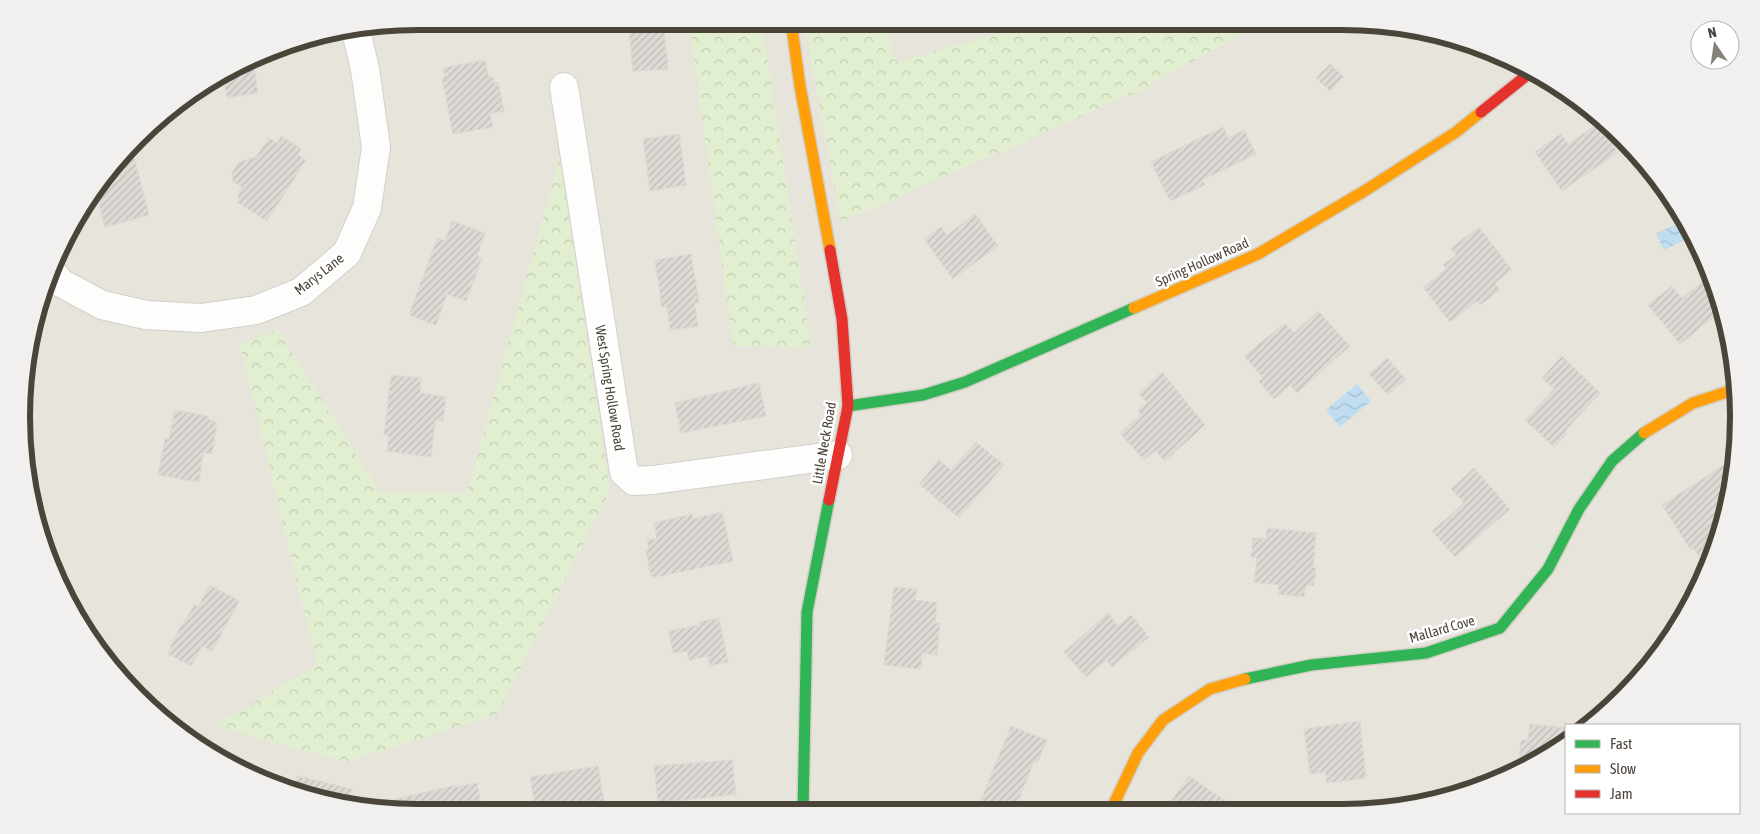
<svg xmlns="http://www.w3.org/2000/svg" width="1760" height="834" viewBox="0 0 1760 834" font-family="'Asap Condensed',sans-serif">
<defs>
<pattern id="forest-crowns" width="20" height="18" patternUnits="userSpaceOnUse" patternTransform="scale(1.25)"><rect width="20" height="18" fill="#e1eecf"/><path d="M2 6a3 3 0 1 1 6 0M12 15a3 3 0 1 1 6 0" fill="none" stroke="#c3cdb2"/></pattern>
<pattern id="water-waves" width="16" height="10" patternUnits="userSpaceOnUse" patternTransform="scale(1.25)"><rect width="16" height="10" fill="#c0ddf1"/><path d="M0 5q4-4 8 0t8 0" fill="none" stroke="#a6bfcf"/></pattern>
<pattern id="building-hatch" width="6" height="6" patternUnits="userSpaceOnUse" patternTransform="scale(1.25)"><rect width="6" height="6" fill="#dedbd6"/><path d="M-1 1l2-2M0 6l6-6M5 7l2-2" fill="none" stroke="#c0bdb8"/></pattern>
</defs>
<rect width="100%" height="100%" fill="#f4f2ee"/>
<!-- residential -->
<path fill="#e7e4dc" d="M417,21h926l77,8 75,22 68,37 60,49 49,60 37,69 22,74 8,77 -8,77 -22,75 -52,89 -67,67h-24v16l-71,42 -100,26 -978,4 -77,-8 -75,-22 -109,-69 -53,-56 -41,-66 -37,-123 4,-129 22,-75 37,-68 88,-94 114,-61z"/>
<!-- forest -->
<path fill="url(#forest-crowns)" d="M689,21h73l49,327 -78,-2z
M804,21h78l14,41 148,-41h222l-127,70 -298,131z
M560,157l50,334 -112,223 -152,48 -132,-36 103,-61 -77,-321 38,-14 102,162 87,1z"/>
<!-- water -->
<path fill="url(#water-waves)" d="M1684,220l9,16 -29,14 -8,-16z
M1357,384l14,17 -31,26 -14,-17z"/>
<!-- building -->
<path fill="url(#building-hatch)" stroke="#dcd9d4" d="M628,21h35l5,48 -35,2z
M485,60l4,18 4,-1 1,6 4,-1 6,29 -14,3 3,13 -40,7 -11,-56 3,-1 -2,-9z
M253,62l5,31 -31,5 -3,-20z
M1330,64l14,13 -14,14 -14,-13z
M1598,124l20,28 -56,39 -27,-39 26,-18 7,10z
M1223,127l5,11 16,-8 12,24 -54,26 3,5 -35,16 -19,-39z
M679,134l7,51 -36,6 -7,-52z
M281,136l20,13 -3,6 8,5 -39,61 -30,-19 3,-4 -3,-2 5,-9 -9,-6 -1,-8 7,-11 17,-5 13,-19 8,5z
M132,150l17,65 -44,12 -10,-37z
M975,214l23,32 -45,33 -29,-40 17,-12 6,8z
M452,221l33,12 -8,23 5,2 -16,43 -19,-7 -11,31 -27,-10 28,-77 8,3z
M1479,227l33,43 -17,13 5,7 -20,15 -3,-4 -27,21 -27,-35 23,-18 -3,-4 13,-10 -5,-7z
M691,254l8,49h-5l4,23 -28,4 -3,-24 -5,1 -7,-47z
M1711,274l11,36 -42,34 -32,-39 24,-19 10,12z
M1318,311l32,35 -53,47 -7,-8 -16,14 -15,-17 4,-4 -19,-22 41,-33 9,10z
M1562,356l38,37 -35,38 2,2 -13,14 -29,-27 29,-31 -12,-11z
M1387,358l19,21 -18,16 -19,-21z
M1162,372l43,53 -40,36 -10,-10 -11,9 -24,-27 21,-19 -3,-3 9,-8 -8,-10z
M391,375l30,3 -1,15 26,4 -3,24 -8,-1 -4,37 -44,-6 2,-15 -5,-1z
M759,383l7,33 -85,17 -6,-30z
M175,410l33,6v3l9,4 -5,31 -9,-2 -4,30 -41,-7 7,-36h4z
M976,442l28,23 -45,53 -40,-34 20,-24 12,10z
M1724,465l9,14 -2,15 -15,51 -17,11 -6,-8 -3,1 -28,-44z
M1474,468l36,41 -55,48 -23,-26 32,-28 -13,-14z
M722,512l11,49 -78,16 -4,-1 -5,-26 3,-1 -2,-9 10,-2 -3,-15 38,-9 1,5z
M1267,528l49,5 -3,35h3l-2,18 -8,-1 -2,12 -26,-3 1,-9 -25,-3 3,-24 -6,-1 2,-19 13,1z
M210,585l29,16 -27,50 -10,-5 -11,20 -23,-12 6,-16 21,-34 3,3z
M894,587l23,2 -2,11 22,3 -2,20h5l-3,32 -15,-2 -1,16 -37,-4z
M1108,613l10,13 13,-11 18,22 -37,30 -6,-7 -20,17 -22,-25z
M719,618l9,44 -18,4 -2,-10 -19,4 -2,-9 -14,2 -4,-22 31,-6 -1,-3z
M1360,721l6,57 -39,5 -2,-11 -15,2 -6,-45z
M1530,724l36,4v13l-48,28 3,-29h7z
M1011,726l36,14 -10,23 -3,-1 -20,49h-6l-27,-11z
M732,760l4,34 -78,9 -4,-37z
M598,766l6,35 -18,3 1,5 -22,3h-29l-6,-35z
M297,776l55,13 -4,17 -55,-15z
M1189,776l50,34h-74z
M477,783l5,30h-65l-46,-5v-3l86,-20v2z"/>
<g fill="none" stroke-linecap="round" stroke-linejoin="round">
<defs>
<path id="street" d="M564,87l60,385 10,9 19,-1 185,-25
M50,271l11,12 41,22 44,10 55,3 55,-8 45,-18 46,-39 20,-45 9,-61 -11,-78 -9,-38"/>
<path id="fast" d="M848,406l75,-11 42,-13 169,-74
M1245,679l66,-14 115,-12 74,-25 48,-59 31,-60 33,-48 32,-28
M803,811l4,-199 22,-112"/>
<path id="slow" d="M791,21l9,65 30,164
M1134,308l124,-54 108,-64 90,-58 25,-20
M1644,433l49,-30 43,-14
M1111,810l27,-57 25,-33 47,-31 35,-10"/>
<path id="jam" d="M1481,112l51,-41
M829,500l19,-94 -6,-87 -12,-69"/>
</defs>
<!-- street casing -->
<use href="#street" stroke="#d2d0cb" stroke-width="30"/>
<!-- fast casing -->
<use href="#fast" stroke="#d3cfc5" stroke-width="14"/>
<!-- slow casing -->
<use href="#slow" stroke="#d3cfc5" stroke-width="14"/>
<!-- jam casing -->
<use href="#jam" stroke="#d3cfc5" stroke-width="14"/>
<!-- street -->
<use href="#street" stroke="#fdfdfc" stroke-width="28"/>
<!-- fast -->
<use href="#fast" stroke="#30b455" stroke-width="11"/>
<!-- slow -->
<use href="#slow" stroke="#ff9f0a" stroke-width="11"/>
<!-- jam -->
<use href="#jam" stroke="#e5322d" stroke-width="11"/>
</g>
<g text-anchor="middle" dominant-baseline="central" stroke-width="5" stroke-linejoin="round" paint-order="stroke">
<!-- street labels -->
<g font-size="14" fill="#4b4439" stroke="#fff">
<text transform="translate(1202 262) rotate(-24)">Spring Hollow Road</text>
<text transform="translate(319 274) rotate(-38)">Marys Lane</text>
<text transform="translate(610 388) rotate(81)">West Spring Hollow Road</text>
<text transform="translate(824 443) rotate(-80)">Little Neck Road</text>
<text transform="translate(1442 629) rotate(-16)">Mallard Cove</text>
</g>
</g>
<!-- crop -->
<path d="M0 0H1760V834H0ZM417 30H1343A387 387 0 0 1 1730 417V417A387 387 0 0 1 1343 804H417A387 387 0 0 1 30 417V417A387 387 0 0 1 417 30Z" fill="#f1f0ef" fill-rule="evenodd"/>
<path fill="none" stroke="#4b4439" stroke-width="6" d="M417 30H1343A387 387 0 0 1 1730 417V417A387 387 0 0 1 1343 804H417A387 387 0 0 1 30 417V417A387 387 0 0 1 417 30Z"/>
<!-- legend -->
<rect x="1565" y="724" width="175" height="90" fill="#ffffff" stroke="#b7b4b0"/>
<rect x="1575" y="740" width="25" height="8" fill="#30b455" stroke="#b7b4b0"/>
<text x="1610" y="749" font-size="15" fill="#4b4439">Fast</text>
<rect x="1575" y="765" width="25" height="8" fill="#ff9f0a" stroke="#b7b4b0"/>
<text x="1610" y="774" font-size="15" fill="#4b4439">Slow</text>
<rect x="1575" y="790" width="25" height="8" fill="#e5322d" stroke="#b7b4b0"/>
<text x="1610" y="799" font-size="15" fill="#4b4439">Jam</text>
<!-- north arrow -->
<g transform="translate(1715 45) rotate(347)"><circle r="24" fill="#ffffff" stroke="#b7b4b0"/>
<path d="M0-4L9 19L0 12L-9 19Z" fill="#868178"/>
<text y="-8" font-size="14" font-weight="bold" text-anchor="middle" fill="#4b4439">N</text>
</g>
</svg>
